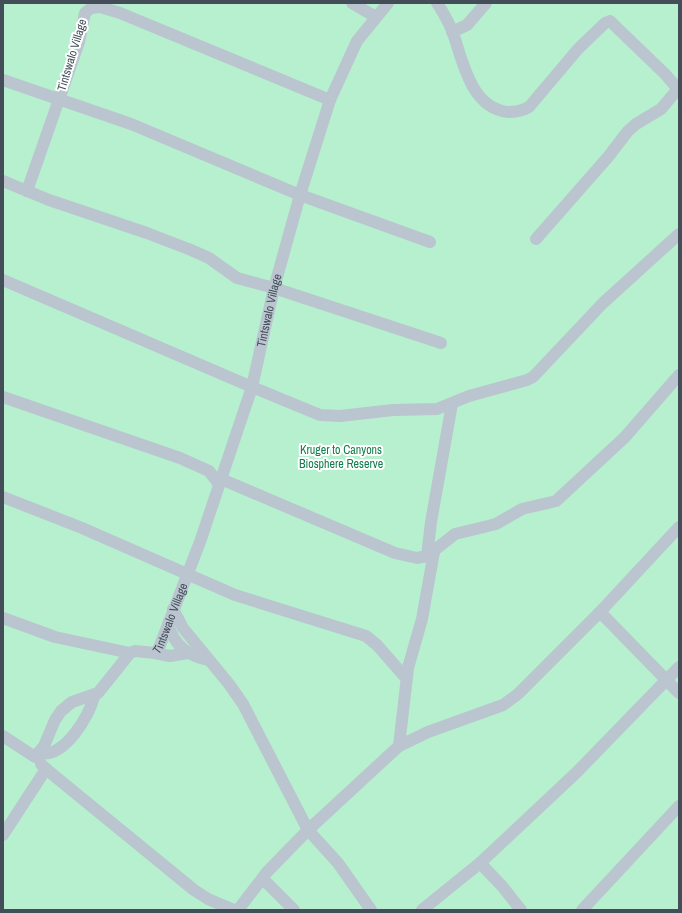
<svg xmlns="http://www.w3.org/2000/svg" width="682" height="913" viewBox="0 0 682 913" font-family="'Archivo Narrow',sans-serif">
<rect width="100%" height="100%" fill="#efebeb"/>
<!-- green -->
<path fill="#b6f0cf" d="M3,3h676v907h-676z"/>
<g fill="none" stroke-linecap="round" stroke-linejoin="round">
<!-- minor -->
<g stroke="#bbc5cf" stroke-width="12">
<path d="M352,3l24,14"/>
<path d="M437,3c6,9 12,20 16,30 10,29 18,75 55,79 7,0 14,-1 21,-5l49,-58 27,-26 5,-2 55,53 14,16"/>
<path d="M452,32l15,-7 19,-22"/>
<path d="M3,80l128,44 169,71 130,47"/>
<path d="M330,100l27,-59 31,-38"/>
<path d="M3,181l46,19 98,33 44,17 18,8 28,20 37,10 167,55"/>
<path d="M536,239l72,-82 20,-26 8,-7 25,-15 17,-20"/>
<path d="M3,280l249,107 68,28 20,1 53,-6 44,-1 32,-13 58,-16 6,-3 70,-74 76,-69"/>
<path d="M3,397l177,61 29,13 10,13"/>
<path d="M221,479l174,74 22,5 10,-2 28,-22 41,-10 26,-15 34,-8 69,-64 54,-62"/>
<path d="M3,497l79,31 153,67 131,41 11,9 29,33"/>
<path d="M427,556l4,-34 21,-118"/>
<path d="M173,609l10,19 46,56 14,20 65,126 30,33 33,47"/>
<path d="M600,612l79,81"/>
<path d="M3,618l52,19 75,16"/>
<path d="M168,624c6,21 19,32 41,36"/>
<path d="M155,653l15,3 18,-3"/>
<path id="s1" d="M3,736l32,21 9,-11 11,-26 6,-9 11,-9 26,-9 32,-40 5,-2 20,2 4,-5 41,-106 52,-155 22,-99 26,-93 30,-95 -210,-87 -20,-6 -9,1 -6,5 -6,29 -52,149"/>
<path d="M399,746l9,-78 14,-49 12,-67"/>
<path d="M38,753c27,6 51,-37 57,-59"/>
<path d="M46,769l148,121 14,9 26,11"/>
<path d="M3,835l43,-66 -5,-5"/>
<path d="M480,863l22,23 19,24"/>
<path d="M263,879l31,31"/>
<path d="M238,910l29,-38 41,-42 91,-84 29,-14 75,-27 15,-11 82,-82 79,-85"/>
<path d="M422,910l58,-47 97,-91 102,-105"/>
<path d="M582,910l97,-104"/>
</g>
</g>
<g text-anchor="middle" dominant-baseline="central" stroke-width="4" stroke-linejoin="round" paint-order="stroke">
<!-- street labels -->
<g font-size="12" fill="#434e59" stroke="#fff">
<text transform="translate(72 55) rotate(-73)">Tintswalo Village</text>
<text stroke="none"><textPath href="#s1" startOffset="572">Tintswalo Village</textPath></text>
<text stroke="none"><textPath href="#s1" startOffset="248">Tintswalo Village</textPath></text>
</g>
<!-- park labels -->
<g font-size="12" fill="#127c4c" stroke="#fff">
<text x="341" y="450">Kruger to Canyons<tspan x="341" dy="14">Biosphere Reserve</tspan></text>
</g>
</g>
<!-- border -->
<rect width="682" height="913" fill="none" stroke="#434e59" stroke-width="8"/>
</svg>
